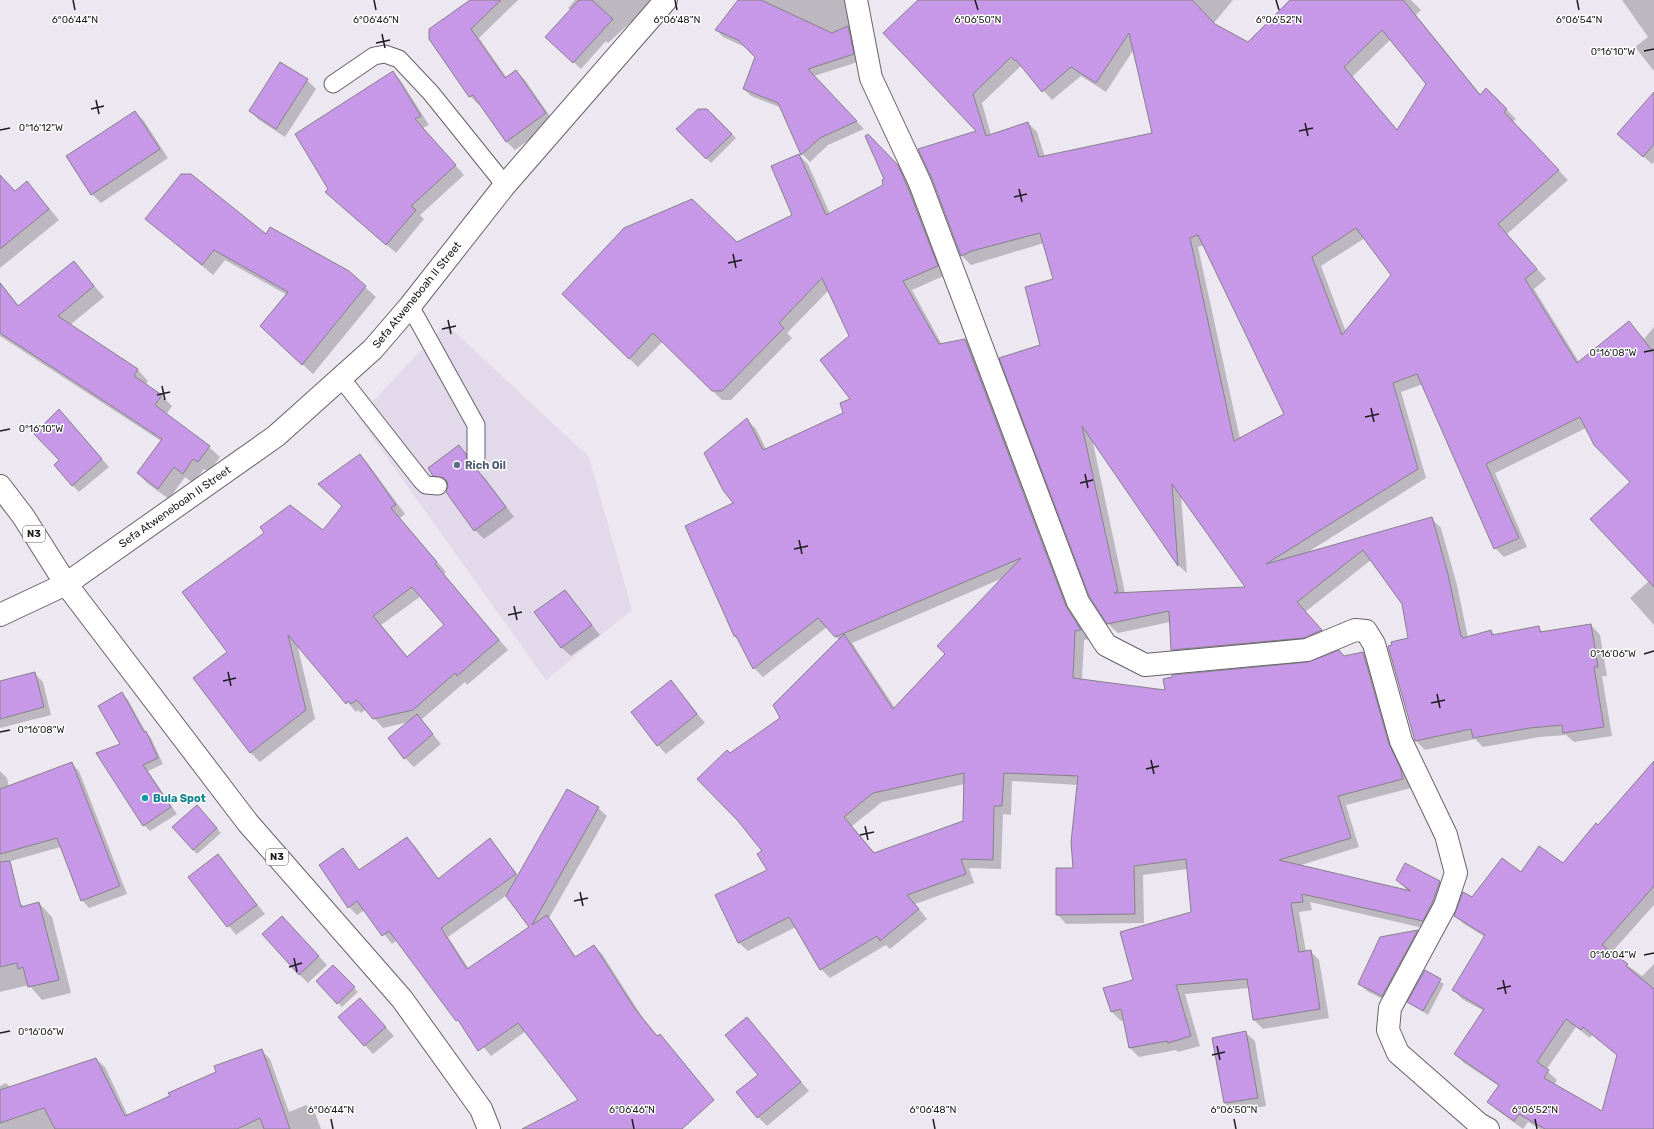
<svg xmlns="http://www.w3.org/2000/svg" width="1654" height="1129" viewBox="0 0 1654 1129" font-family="Rubik,sans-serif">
<rect width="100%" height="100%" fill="#ede7f1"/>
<!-- built -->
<path fill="#e2d9ea" d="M446,324l143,133 43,153 -86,70 -188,-263z"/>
<!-- shadow -->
<path fill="#0003" fill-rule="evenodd" d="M472,0h46l-39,38 28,40 9,-7 9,9 29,42 -39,28 -9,-9 -26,-37 -1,1 -9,-9 -40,-57z
M575,0h80l-47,43 -2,-2 -25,28 -27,-25 17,-34 -3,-2z
M739,0h109l13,61 -47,15 50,53 -36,16 -18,17 -8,-8 -20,-46 -31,-12 -7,-7 12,-33 -9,-8 -24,-11 -7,-8z
M919,0h314l-20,24 35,19 44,-43h119l10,10 -5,5 65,80 5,-6 30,30 -4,3 56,58 -61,54 39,45 -12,10 45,73 50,-39 15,16 10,-12v298l-24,-27 19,-17 -18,-99 -45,-54 -91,45 32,74 -23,10 -9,-9 -72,-164 -22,8 25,86 -118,74 124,-33 9,9 16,57 11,53 23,-7 4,4 43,-8 6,6 47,-8 9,10 7,41h-5l10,60 -38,6 -8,-7 -26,2 -57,10 -8,-8 -50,11 -9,-9 -7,-102 -7,-35 -31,-44 -66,52 25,28 -149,19 -9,-9 -2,-28 -52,11 -10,-9 -67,-278 14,-66 -11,-37 -73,22 -9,-9 -29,-78 44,-47zM1391,39l36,45 -29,47 -46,-54zM1134,49l19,85 -108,23 -8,-25 -9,-9 -37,12 -9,-32 39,-37 31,34 29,-24 25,16zM1365,238l27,37 -46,57 -25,-66zM1204,245l81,169 -45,25 -42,-192zM1092,438l87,128 8,7 -6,-78 66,93 -122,5z
M1622,0h32v71l-19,-24 13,-10z
M393,72l8,9 28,44 -6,3 41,47 -44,40 4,4 -28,34 -61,-52 -6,-12z
M307,80l9,9 -31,48 -26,-17 -9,-9z
M1654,93v69l-2,2 -25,-22z
M707,110l29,28 -25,25 -33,-34z
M135,112l9,9 24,37 -67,45 -9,-9z
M877,144l30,31 39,100 -34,15 30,55 23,-5 9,9 115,290 -5,1 -2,40 84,11 197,-38 9,9 39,126 -65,17 13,42 -61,19 110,25 -11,-11 43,2 9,9 -17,39 -122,-28 2,8 -13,2 7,40 4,-1 9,9 10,58 -66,11 -9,-9 -5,-32 -64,6 15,52 -22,6 -2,-2 -37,7 -9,-9 -5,-28 -4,1 -9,-9 22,-31 58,-69 -4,-43 -45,6 1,48 -78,1 -9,-10 17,-45 4,-84 -66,-4 -1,34 -8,-1 -2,55 -32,-1 5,15 -59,21 12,15 -37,30 -4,-4 -56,33 -9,-9 -25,-42 -48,24 -10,-9 30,-71 -4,-20 -34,-97 51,-36 58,-78 -12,-13 -64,50 -9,-9 -14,-27 -6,-5 1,-132 12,-84 9,9 10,20 79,-35 7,-14 -1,-63 -22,-47 -42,43 5,5 -61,62h-9l-59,-59 -25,26 -75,-73 173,-51 57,-27 6,-61 9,9 22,50 55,-29v-5zM1003,578l-57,76 -51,54 -43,-65zM965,784l-1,38 -89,32 -23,-28 30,-24z
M0,176l15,16 12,-10 32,38 -59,48z
M146,219l120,17 99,51 11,10 -63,77 -52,-48 26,-31 -62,-35 -12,15z
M74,262l30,35 -34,28 68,45 10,11 -2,4 16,11 10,10 -6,9 43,32 11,10 -11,15 -5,-3 -11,14 -8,-6 -16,22 -21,-15 -10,-11 23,-32 -161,-105v-54l19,24z
M59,410l50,57 -30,25 -7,-7 -11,-25z
M459,446l9,9 6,9 1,5 10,9 29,39 -30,22 -9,-9 -26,-45 -6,-1 -9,-9z
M360,455l9,10 36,49 -5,4 46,54 -2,2 64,76 -41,35 -2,-3 -44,38 20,24 -27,23 -9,-9 4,-36 -26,6 -17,-19 -5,4 -3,-3 -2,2 -59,-68 18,75 -55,43 -10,-10 -21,-100 114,-145zM421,596l24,29 -37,32 -27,-32z
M565,591l35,44 -29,21 -9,-8 -26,-36z
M35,674l8,8 8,33 -51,13v-41z
M671,681l34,42 -39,31 -8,-9z
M122,694l6,6 19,34 4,4 12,26 -15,7 29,43 -27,17 -6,-6 -23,-81z
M71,763l8,8 48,123 -38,14 -7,-8 -21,-53 -61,17v-93l7,7 2,9z
M1654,787v118l-43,48 31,23 12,-12v165h-114l-12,-7 -5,7 -26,-19 -9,-9 11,-15 -35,-23 -9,-9 29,-43 -22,-12 -8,-9 31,-53 -21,-13 -9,-9 17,-17 49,-24 42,-10 35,-38zM1576,1027l14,11 2,-3 26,21 -16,57 -48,-28 3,-5 -11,-10z
M598,808l9,8 -58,102 27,39 18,-11 8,8 41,64 15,19 2,-2 8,9 39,47 -74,38h-108l55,-29 -54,-69 -35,25 -94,-116 -5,4 -27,-34 -8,5 -8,-8 -6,-58 17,22 46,-33 9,8 24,33 51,-39 29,36zM507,895l23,32 -61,42 -21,-32z
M201,810l20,23 -24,21 -4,-4z
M218,855l47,59 -29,21 -46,-58z
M19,902l6,5 14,-4 13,14 19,76 -29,7 -13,-15 -29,7v-85z
M291,926l36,39 -19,18 -9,-9z
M1418,931l7,7 -35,65 -23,-12 -8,-7 21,-46z
M333,966l25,26 -16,15 -25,-26z
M1425,972l19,12 -16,31 -19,-13z
M368,1008l26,28 -21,18 -34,-37z
M758,1032l51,59 -42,35 -9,-9z
M1246,1033l9,8 11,65 -33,6 -8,-9z
M261,1050l9,9 19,53 17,-7 9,8 6,16h-321v-43l6,-3 5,5 85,-29 9,8 23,49z"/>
<!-- building -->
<path fill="#c798e7" stroke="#86818a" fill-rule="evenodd" d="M470,0h31l-30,29 34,49 11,-8 30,43 -40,29 -33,-47 -4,2 -40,-58v-10z
M579,0h13l21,19 -40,44 -28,-26z
M738,0h23l71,33 16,-7 6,28 -46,15 49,52 -37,17 -19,17 -23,-52 -35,-14 12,-32 -17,-17 -23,-10z
M918,0h274l23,24 33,18 42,-42h113l77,95 6,-7 21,21 -3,3 55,58 -61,54 39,45 -12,10 52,84 52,-42 25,32v234l-64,-68 40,-37 -36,-37 -14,-28 -94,47 33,74 -25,11 -77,-175 -24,9 25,86 -152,95 166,-47 16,57 13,62h1l1,2 28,-8 1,5 47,-9 1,6 51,-8 7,43h-4l10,60 -41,6 -1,-8 -32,3 -57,10 -2,-9 -56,12 -27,-95 4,-1 -1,-3 17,-4 -6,-34 -39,-54 -66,52 25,28 -18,8 -133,12 -2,-39 -62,13 -18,-28 -90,-238 41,-13 -15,-58 28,-8 -13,-46 -68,18 -11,5 -29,-77 -14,-30 58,-18 -93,-98zM1382,30l44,54 -29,46 -53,-63zM1129,33l23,100 -113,24 -11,-35 -42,14 -13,-42 38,-37 4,4 1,-1 26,32 29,-25 25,16zM1356,228l35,47 -49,60 -30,-78zM1198,235l86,179 -50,27 -44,-203zM1082,426l96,140 -6,-82 73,103 -131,6 4,-2z
M280,62l28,17 -32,50 -27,-18z
M393,71l28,45 -6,3 41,46 -45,41 5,4 -30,35 -61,-53 3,-3 -33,-55z
M1654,92v52l-11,13 -26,-23z
M698,109h9l25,25 -26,25 -30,-30z
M135,111l25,38 -69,46 -25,-39z
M868,134l30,31 10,23 30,78 -35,15 36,63 26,-5 101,267 15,24 -6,1 -2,47 92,12 -2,-11 9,-2v-2l136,-13 31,-12 5,6 19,-4 26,92 11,23 3,12 -65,17 13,42 -72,22 132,31 -15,-11 9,-17 35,18 -7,20 -10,20 -121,-27 1,8 -12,1 8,49 12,-2 9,59 -67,11 -6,-41 -71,6 15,51 -23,7 -1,-2 -38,7 -8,-39 -10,3 -8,-24 30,-8 -13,-48 71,-20 -5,-53 -52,7 1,48 -79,1v-47h17l-2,-26 7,-66 -74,-3 -2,33h-8l-1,54 -32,-1 5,15 -59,21 12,14 -39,32 -3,-5 -57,34 -31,-53 -51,26 -23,-48 52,-25 -10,-16 5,-3 -24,-30 -41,-42 30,-29 3,3 50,-35 -7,-13 71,-71 49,75 52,-55 -8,-8 84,-88 -186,79 -17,-19 -65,51 -17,-33h-2l-49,-110 48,-23 -10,-13 -19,-37 43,-35 16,32 80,-37 -3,-10 10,-4 -30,-39 29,-24 -27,-58 -43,45 5,5 -62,63h-10l-59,-58 -24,26 -67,-65 62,-66 68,-29 45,43 55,-27 -21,-49 28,-12 27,61 57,-30 -1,-5 2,-1 -19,-43zM964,773l-1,48 -89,32 -30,-36 29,-24z
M181,174h10l75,60 4,-7 79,44 17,15 -64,79 -42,-39 28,-34 -74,-42 -12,15 -57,-46z
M0,175l15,16 12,-10 22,28 -49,40z
M74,261l20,25 -36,30 80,53 -4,7 28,19 -7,10 55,41 -12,16 -5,-3 -10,15 -9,-7 -16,22 -21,-16 25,-34 -162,-106v-50l18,23z
M59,409l43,50 -30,27 -18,-21 5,-5 -25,-26z
M459,445l7,9 2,9 8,5 30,39 -32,24 -28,-39 2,-5 -1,-6 -4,-3 -10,-2 -5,-8z
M360,454l36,51 -5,3 46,54 -2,2 64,76 -42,36 -2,-3 -42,37 -40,9 -16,-19 -6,4 -3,-3 -2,3 -58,-69 18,75 -56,43 -57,-75 34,-26 -45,-60 82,-59 -4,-6 30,-22 33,25 19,-24 -24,-22zM412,587l32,38 -37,32 -34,-41z
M565,590l27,35 -31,23 -27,-36z
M35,672l9,35 -44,12v-38z
M671,680l26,34 -40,32 -26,-34z
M122,692l22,40 2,-1 12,27 -15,7 28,42 -28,19 -47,-73 24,-9 -22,-38z
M417,714l16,20 -29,25 -16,-21z
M1654,761v125l-52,59 26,19 -2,2 28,23v140h-109l-26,-15 -5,7 -27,-19 12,-17 -45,-31 30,-45 -32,-19 33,-55 -31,-19 9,-24 9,5 30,-39 19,14 18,-26 24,17 33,-40 2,2zM1566,1019l15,11 2,-3 34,28 -15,56 -58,-33 5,-8 -12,-8z
M72,762l48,124 -39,15 -24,-63 -57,16v-65z
M567,789l32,18 -67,118 15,-10 28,42 19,-12 41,64 22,27 3,-2 54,66 -32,29h-160l56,-29 -60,-77 -40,28 -20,-31 -2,1 -67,-90 -7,5 -25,-35 -9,7 -29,-43 24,-17 16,22 48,-33 31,42 52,-41 26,36 -75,54 26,41 62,-42 -23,-31z
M197,805l20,23 -24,22 -21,-23z
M218,854l39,51 -30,22 -39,-50z
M10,861l11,46 18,-5 20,78 -31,7 -5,-20 -5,2 -1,-6 -17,4v-105z
M282,916l37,40 -20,19 -37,-41z
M1418,930l-36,66 -24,-12 22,-47z
M333,965l22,22 -18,17 -21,-23z
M1425,970l16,9 -18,32 -16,-9z
M360,998l26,29 -22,19 -26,-29z
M747,1017l54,65 -44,36 -21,-26 22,-17 -33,-40z
M1246,1031l12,67 -34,5 -12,-65z
M262,1049l28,80h-26l-4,-11 -23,11h-182l-11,-21 -44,15v-33l96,-32 29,58 45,-20 -2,-3 48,-21 -2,-6z"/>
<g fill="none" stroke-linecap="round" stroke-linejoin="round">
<defs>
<path id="lane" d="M333,84l41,-28 11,-2 14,5 32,34 74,92
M410,306l66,119v33
M341,378l80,102 5,5 12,1"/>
<path id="street" d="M856,0l15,78 49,105 158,419 28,43 39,20 162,-15 48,-20 11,1 8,13 27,97 45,94 10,38 -11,33 -55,102 -2,22 10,23 81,71 9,5"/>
<path id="primary" d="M0,486l23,30 43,68 182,239 154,176 79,110 8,20
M0,615l66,-31 210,-148 97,-87 37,-43 95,-121 161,-185"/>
</defs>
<!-- lane casing -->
<use href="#lane" stroke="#67626a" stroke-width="19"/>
<!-- street casing -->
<use href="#street" stroke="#67626a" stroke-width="24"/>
<!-- primary casing -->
<use href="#primary" stroke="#67626a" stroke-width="24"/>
<!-- lane -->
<use href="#lane" stroke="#fff" stroke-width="17"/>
<!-- street -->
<use href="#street" stroke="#fff" stroke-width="22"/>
<!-- primary -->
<use href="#primary" stroke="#fff" stroke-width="22"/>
</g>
<!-- ticks -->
<path fill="none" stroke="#1c1b1e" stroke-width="1.5" d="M73,0l2,10M374,0l2,10M675,0l2,10M975,0l3,10M1276,0l3,10M1577,0l2,10M382,34l3,14M376,43l14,-3M1644,51l10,-2M96,100l3,14M91,109l13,-3M1305,123l3,13M0,130l10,-2M1299,131l14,-3M1019,189l3,13M1014,197l13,-3M733,254l3,14M728,263l14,-3M448,320l3,14M442,329l14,-3M1644,352l10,-2M162,386l3,14M157,395l13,-3M1371,408l3,14M1365,417l14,-3M0,431l10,-2M1085,474l3,14M1080,483l13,-3M799,540l3,14M794,549l14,-3M514,606l3,14M508,615l14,-3M1644,654l10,-3M228,672l3,14M223,681l13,-3M1437,694l3,14M1431,703l14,-3M0,732l10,-2M1151,760l3,14M1146,769l13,-3M865,826l3,14M860,835l14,-3M580,892l3,14M574,901l14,-3M1644,955l10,-2M294,958l3,14M289,967l13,-4M1503,980l3,14M1497,989l14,-3M0,1033l10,-2M1217,1046l3,14M1212,1055l13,-3M331,1119l2,10M632,1119l2,10M933,1119l2,10M1234,1119l2,10M1535,1119l2,10"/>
<!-- markers -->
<circle fill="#5c6f8a" stroke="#fff" stroke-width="1.5" cx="457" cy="465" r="4"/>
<circle fill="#0f9aa8" stroke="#fff" stroke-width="1.5" cx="145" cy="798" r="4"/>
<g text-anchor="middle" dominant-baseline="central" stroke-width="3" stroke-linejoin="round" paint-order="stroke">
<!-- shield labels -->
<g fill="#fff" stroke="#605f62" stroke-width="1">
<rect x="23" y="526" width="22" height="16" rx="3"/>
<rect x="266" y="849" width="22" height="16" rx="3"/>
</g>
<g font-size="10" font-weight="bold" fill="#1c1b1e">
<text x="34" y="534">N3</text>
<text x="277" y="857">N3</text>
</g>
<!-- street labels -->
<g font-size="11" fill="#1c1b1e" stroke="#fff">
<text transform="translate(417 295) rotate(-51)">Sefa Atweneboah II Street</text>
<text transform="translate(175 507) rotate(-35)">Sefa Atweneboah II Street</text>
</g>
<!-- service labels -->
<g font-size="11" font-weight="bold" fill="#4e5e75" stroke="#fff" text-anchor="start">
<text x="465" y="465">Rich Oil</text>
</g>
<!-- culture labels -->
<g font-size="11" font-weight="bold" fill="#0d838f" stroke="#fff" text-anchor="start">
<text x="153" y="798">Bula Spot</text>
</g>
</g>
<g font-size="10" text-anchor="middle" fill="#1c1b1e" stroke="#fff" stroke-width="3" stroke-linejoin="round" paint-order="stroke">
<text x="75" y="23">6°06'44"N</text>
<text x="376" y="23">6°06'46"N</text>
<text x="677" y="23">6°06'48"N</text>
<text x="978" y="23">6°06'50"N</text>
<text x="1279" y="23">6°06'52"N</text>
<text x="1579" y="23">6°06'54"N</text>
<text x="1613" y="55">0°16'10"W</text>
<text x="41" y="131">0°16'12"W</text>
<text x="1613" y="356">0°16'08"W</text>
<text x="41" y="432">0°16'10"W</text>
<text x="1613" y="657">0°16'06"W</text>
<text x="41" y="733">0°16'08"W</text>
<text x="1613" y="958">0°16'04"W</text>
<text x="41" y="1035">0°16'06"W</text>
<text x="331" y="1113">6°06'44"N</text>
<text x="632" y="1113">6°06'46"N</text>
<text x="933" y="1113">6°06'48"N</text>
<text x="1234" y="1113">6°06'50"N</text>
<text x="1535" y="1113">6°06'52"N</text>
</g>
</svg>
